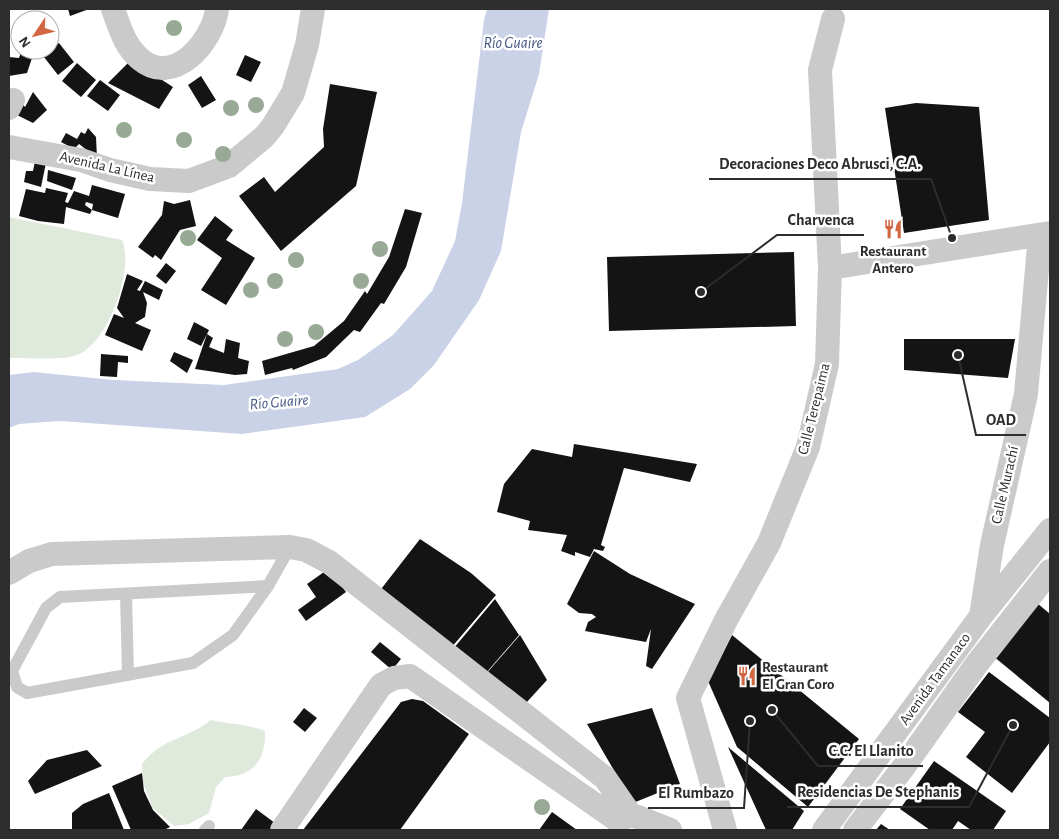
<svg xmlns="http://www.w3.org/2000/svg" width="1059" height="839" viewBox="0 0 1059 839" font-family="'Alegreya Sans',sans-serif">
<rect width="100%" height="100%" fill="#fff"/>
<!-- green -->
<path fill="#dfe9dc" d="M9,217l113,23c13,29 -15,108 -48,116 -15,4 -48,2 -65,2z
M211,720c18,4 36,4 54,11 1,28 -11,45 -40,46l-9,10 -7,26 -20,11 -15,2 -22,-19 -9,-25 -1,-18c21,-27 44,-24 69,-44z"/>
<!-- water -->
<path fill="#cad2e7" d="M487,9h62l-10,65 -18,58 -20,119 -22,49 -45,65 -24,24 -45,28 -123,17 -182,-13 -41,3 -10,4v-53l25,-3 79,8 111,5 114,-16 20,-9 35,-25 39,-44 23,-50 7,-38 22,-183z"/>
<!-- building -->
<path fill="#141414" d="M68,9h21l-19,7z
M59,43l15,19 -16,13 -18,-23 10,-2v-3l1,2z
M21,52l8,1 -1,3 4,2 -5,15 -18,3v-19l10,1z
M245,55l16,7 -10,20 -15,-7z
M131,60l42,27 -14,22 -51,-26z
M77,63l19,17 -15,17 -19,-16z
M201,76l15,24 -14,8 -14,-23z
M100,80l20,15 -12,16 -21,-15z
M330,84l47,8 -21,94 -75,65 -42,-55 25,-19 11,15 49,-45 -1,-18z
M33,92l14,18 -14,13 -22,-11 6,-14 8,9z
M916,103l63,4 10,113 -85,13 -19,-125z
M88,128l8,9 1,21 -18,-14 -5,5 -13,-7 5,-9 11,6 4,-7 4,2z
M35,161l11,2 -5,24 -17,-5 2,-11h7z
M48,170l28,8 -4,12 -25,-9z
M92,185l33,9 -7,24 -26,-8 1,-6 -7,-2 -1,3 7,5 -2,4 -24,-7 -2,17 -26,-3 -19,-5 7,-27 19,4 1,-5 22,5 -3,9 3,1 6,-12 15,5z
M190,200l6,26 -16,4 -19,30 -6,-5 -2,3 -15,-11 24,-32 2,-14 10,3z
M405,209l17,4 -16,54 -22,37 -3,-1 -21,29 -6,-2 -28,27 -33,13 -1,-2 -27,7 -3,-14 52,-15 30,-25 21,-30 2,3 22,-37z
M215,216l18,14 -7,10 29,18 -29,47 -25,-15 21,-32 -25,-18z
M794,252l2,74 -187,5 -2,-74z
M166,263l10,8 -10,13 -10,-8z
M127,274l16,7 -6,9 3,1 5,-10 18,9 -4,10 -16,-8 4,11 -2,14 -10,6 16,7 -9,21 -37,-16 9,-21 10,4 -7,-10z
M194,322l15,8 -2,4 6,4 -4,9 15,6 2,-14 14,4 -2,15 11,3 -2,13 -12,1 -40,-6 12,-35 -6,12 -14,-7z
M904,339h111l-7,39 -104,-8z
M174,352l19,8 -6,13 -17,-12z
M101,354l27,2v7l-10,-1 -1,15 -17,-1z
M574,444l123,20 -7,18 -66,-14 -23,77 4,2 -2,4 -9,-2 -4,8 -15,-5v4l-14,-5 6,-16 -39,-5 2,-9 -33,-9 7,-28 28,-35 40,8z
M420,539l51,34 25,22 -45,53 -73,-55z
M594,551l36,23 65,30 -43,65 -6,-3 5,-37 -5,13 -61,-11 3,-9 8,-5 -4,-3 -13,-1 -12,-9z
M324,572l14,9 8,11 -40,29 -8,-11 18,-13 -9,-13z
M495,599l24,36 -33,38 -33,-24z
M1037,603l13,11v89l-57,-47z
M520,635l27,45 -21,23 -41,-28z
M732,635l127,104 -51,68 -71,-60 -29,-66z
M380,642l21,17 -9,11 -21,-18z
M989,672l61,46v24l-38,51 -46,-36 19,-25 -27,-20z
M412,699l11,2 46,33 -69,96h-97l98,-128z
M304,708l13,10 -12,14 -12,-10z
M652,708l28,76 -47,19 -46,-79z
M728,747l76,64 -12,19h-26z
M87,750l15,16 -67,28 -7,-13 19,-21z
M934,761l72,50 -13,19h-22l-13,-9 -6,9h-22l-30,-21z
M142,773l2,18 9,19 17,17 -6,3h-33l-19,-44z
M109,793l15,37h-52v-17l11,-9z
M256,809l23,17 -3,4h-35z
M552,812l25,18h-38z
M881,824l9,6h-14z"/>
<g fill="none" stroke-linecap="round" stroke-linejoin="round">
<!-- lane -->
<path stroke="#cacaca" stroke-width="12" d="M268,586l-208,11 -14,11 -34,63 5,16 10,6 166,-30 40,-28 35,-49 22,-39
M126,594l2,81
M205,830l4,-4"/>
<!-- street -->
<path stroke="#cacaca" stroke-width="24" d="M113,9c7,19 11,36 27,50 34,29 73,-18 77,-50
M9,108l4,-8
M9,147l72,13 29,10 40,9 39,2 40,-15 35,-29 9,-11 20,-33 14,-48 6,-36
M830,268l220,-35
M9,573l20,-12 23,-7 238,-7 16,3 23,12 276,216 25,36 40,16
M981,616l11,-71 34,-151 14,-159
M282,830l99,-145 13,-7 16,-2 210,146
M725,830l-37,-132 38,-78 43,-77 39,-96 19,-83 3,-96 -10,-198 13,-51
M824,830l157,-214 69,-86
M855,830l48,-62 73,-103 74,-94"/>
</g>
<!-- trees -->
<g fill="#98a996">
<circle cx="174" cy="28" r="8"/>
<circle cx="256" cy="105" r="8"/>
<circle cx="231" cy="108" r="8"/>
<circle cx="124" cy="130" r="8"/>
<circle cx="184" cy="140" r="8"/>
<circle cx="223" cy="154" r="8"/>
<circle cx="188" cy="238" r="8"/>
<circle cx="380" cy="249" r="8"/>
<circle cx="296" cy="260" r="8"/>
<circle cx="275" cy="281" r="8"/>
<circle cx="361" cy="281" r="8"/>
<circle cx="251" cy="290" r="8"/>
<circle cx="316" cy="332" r="8"/>
<circle cx="285" cy="339" r="8"/>
<circle cx="542" cy="807" r="8"/>
</g>
<!-- icons -->
<defs>
<symbol id="restaurant-bare" viewBox="-9 -9 18 18"><path d="M-5-6h1v4h1v-4h1v4h1v-4h1v5L-1.5 .5V6h-2V.5L-5-1ZM5-6V6H3V1.5H1.5Q1.5-4 5-6Z" fill="#d16842" stroke="#fff" stroke-width="2.5" paint-order="stroke"/></symbol>
</defs>
<g fill-rule="evenodd">
<use href="#restaurant-bare" x="879" y="215" width="28" height="28"/>
<use href="#restaurant-bare" x="733" y="662" width="28" height="28"/>
</g>
<g text-anchor="middle" dominant-baseline="central" stroke-width="5" stroke-linejoin="round" paint-order="stroke">
<!-- street labels -->
<g font-size="15" fill="#2d2d2d" stroke="#fff">
<text transform="translate(107 167) rotate(13)">Avenida La Línea</text>
<text transform="translate(814 409) rotate(-76)">Calle Terepaima</text>
<text transform="translate(1005 485) rotate(-77)">Calle Murachí</text>
<text transform="translate(935 679) rotate(-54)">Avenida Tamanaco</text>
</g>
<!-- poi labels -->
<g font-size="15" font-weight="bold" fill="#2d2d2d" stroke="#fff">
<text x="893" y="251">Restaurant<tspan x="893" dy="17">Antero</tspan></text>
<text x="762" y="667" text-anchor="start">Restaurant<tspan x="762" dy="17">El Gran Coro</tspan></text>
</g>
<!-- water labels -->
<g font-size="16" font-style="italic" fill="#445685" stroke="#fff">
<text x="513" y="43">Río Guaire</text>
<text transform="translate(279 402) rotate(-5)">Río Guaire</text>
</g>
</g>
<!-- callouts -->
<path fill="none" stroke="#2d2d2d" stroke-width="2" d="M952 238L931 179H709M701 292L777 235H864M958 355L976 435H1026M772 710L818 766H923M1013 725L969 807H787M750 721L744 808H648"/>
<g fill="#2d2d2d" stroke="#fff" stroke-width="2">
<circle cx="952" cy="238" r="5"/>
<circle cx="701" cy="292" r="5"/>
<circle cx="958" cy="355" r="5"/>
<circle cx="772" cy="710" r="5"/>
<circle cx="1013" cy="725" r="5"/>
<circle cx="750" cy="721" r="5"/>
</g>
<g font-size="16" text-anchor="middle" font-weight="bold" fill="#2d2d2d" stroke="#fff" stroke-width="5" stroke-linejoin="round" paint-order="stroke">
<text x="820" y="169">Decoraciones Deco Abrusci, C.A.</text>
<text x="821" y="225">Charvenca</text>
<text x="1001" y="425">OAD</text>
<text x="871" y="756">C.C. El Llanito</text>
<text x="878" y="797">Residencias De Stephanis</text>
<text x="696" y="798">El Rumbazo</text>
</g>
<!-- border -->
<rect width="1059" height="839" fill="none" stroke="#2d2d2d" stroke-width="20"/>
<!-- north arrow -->
<g transform="translate(35 35) rotate(235)"><circle r="24" fill="#ffffff" stroke="#ababab"/>
<path d="M0-4L9 19L0 12L-9 19Z" fill="#d16842"/>
<text y="-8" font-size="14" font-weight="bold" text-anchor="middle" fill="#2d2d2d">N</text>
</g>
</svg>
